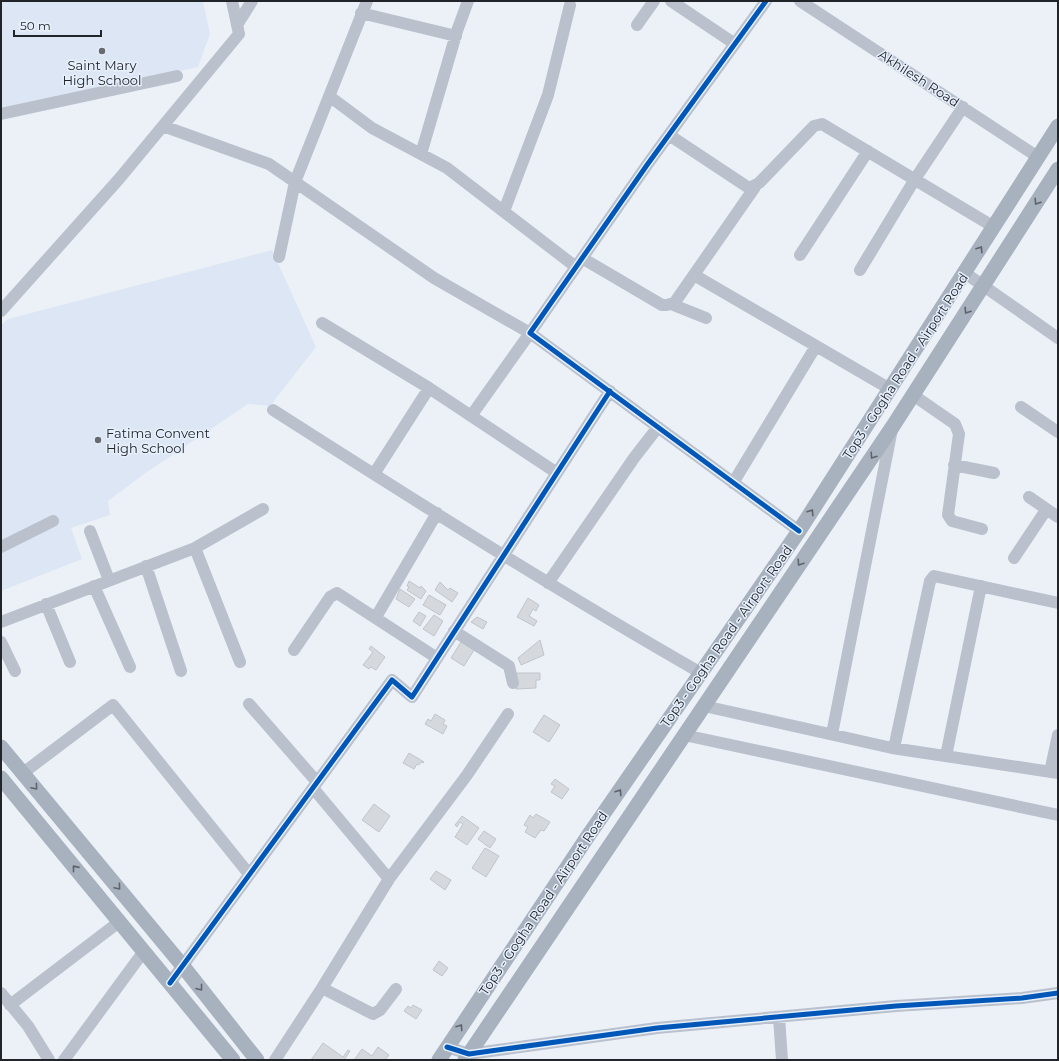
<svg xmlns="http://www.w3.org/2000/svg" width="1059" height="1061" viewBox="0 0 1059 1061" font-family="Montserrat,sans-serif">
<rect width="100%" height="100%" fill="#ecf1f8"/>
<!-- built -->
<path fill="#dde6f4" d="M1,1h202l7,33 -12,33 -197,44z
M272,250l44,97 -46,59 -22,-2 -104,70 -36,27 2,14 -39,13 11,31 -81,32v-266l7,-6z"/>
<!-- building -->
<path fill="#d5d8dd" stroke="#c1c5cb" d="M409,581l11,7 1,-2 5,5 -5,8 -14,-9 2,-3 -2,-1z
M440,582l8,8 2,-2 8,5 -6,9 -17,-12z
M400,589l15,10 -6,8 -13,-8z
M429,595l17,10 -6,10 -17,-10z
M528,598l11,7 -3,6 -3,-2 -4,7 8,5 -3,5 -17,-9z
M419,612l7,4 -6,10 -7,-5z
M434,615l9,6 -9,15 -11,-7z
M477,617l10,5 -4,7 -12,-7z
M540,640l4,15 -23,10 -3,-7z
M461,642l13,8 -10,16 -13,-8z
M371,646l14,11 -9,13 -5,-3 -2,2 -6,-4 10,-13 -4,-3z
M515,673h25v7h-4v8l-20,1z
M435,714l10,6 -2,4 4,2 -4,8 -18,-10 3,-5 3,2z
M544,715l16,10 -11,17 -16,-10z
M409,753l15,9 -1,1 -2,-1 -2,3 -2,-1 -3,5 -11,-6z
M555,779l14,10 -7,10 -11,-7 4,-6 -4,-2z
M374,804l16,12 -11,16 -17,-12z
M536,814l14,8 -6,9 -3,-1 -6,8 -10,-6 3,-5 -4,-2 6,-10 3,3z
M462,816l17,12 -12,17 -12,-8 8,-13 -3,-2 -3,5 -2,-2z
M484,831l12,8 -6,9 -12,-9z
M485,848l14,8 -13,21 -14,-9z
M436,871l15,9 -6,10 -15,-11z
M439,961l9,7 -6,8 -9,-6z
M413,1005l9,5 -6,9 -12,-8 4,-5 3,2z
M323,1043l20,14 5,-7 2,1 -6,9h-33z
M378,1047l11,8 -4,5h-31l8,-11 10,7z"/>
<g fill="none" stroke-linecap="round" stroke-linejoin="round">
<!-- minor -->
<path stroke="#bac1cc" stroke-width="12" d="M671,1l64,43
M766,1l-119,164 -117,168 269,198
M800,1l238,156
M361,13l95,23
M237,25l15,-24
M637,25l17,-24
M329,96l43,32 75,40 129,99
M1,114l176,-38
M163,126l106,38 165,114 96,55 -59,83
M669,135l80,53 10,-5 55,-57 8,-2 172,103
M421,154l36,-123 11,-30
M504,211l44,-116 22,-90
M800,255l68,-104
M279,257l16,-75 72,-181
M582,258l80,47h5l8,-3 80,-115
M860,270l55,-91 48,-72
M965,273l93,65
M694,275l196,114
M671,304l35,14
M1,311l118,-132 120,-145 -7,-33
M322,323l107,65 128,85
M913,395l42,29 4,10 -11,81 4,6 30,8
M1021,407l37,25
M273,410c141,90 283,180 428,263
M954,465l40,8
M374,474l55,-86
M733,483l83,-137
M1029,497l29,20
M90,531l19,49
M1,547l52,-26
M195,548l45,114
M1014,558l32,-48
M146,566l35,105
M548,583l86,-125 24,-31
M94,586l36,81
M46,604l24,58
M376,617l61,-104
M1,622l194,-74 68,-39
M454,631l55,35 4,17
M1,642l14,29
M294,650l36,-53 7,-4 100,65
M249,704l68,78
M704,706l188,42 166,25
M832,734l60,-305
M684,735l374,80
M894,748l36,-167 4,-5 124,27
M946,756l35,-170
M1050,772l8,-37
M23,773l90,-68 136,169
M313,788l76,91
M170,983l222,-303 20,17 198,-306
M322,988l51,26 7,-4 16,-21
M1,993l27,33 21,34
M10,1005l109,-83
M779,1017l3,43
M447,1047l22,7 188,-26 239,-22 126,-8 36,-5
M64,1060l80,-109
M275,1060l47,-72 67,-109 78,-104 41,-61"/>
<!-- major -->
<path stroke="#a8b1be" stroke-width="15" d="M1,747l181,218 75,95
M1,778l232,282
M439,1060l149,-224 211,-305 259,-405
M465,1060l428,-634 165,-257"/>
<defs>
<path id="cycleway" d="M766,1l-119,164 -117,168 269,198
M170,983l222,-303 20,17 198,-306
M447,1047l22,7 188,-26 239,-22 126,-8 36,-5"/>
</defs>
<!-- cycleway casing -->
<use href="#cycleway" stroke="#e7f0fd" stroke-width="8"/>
<!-- cycleway -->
<use href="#cycleway" stroke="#0057b8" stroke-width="5"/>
</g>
<!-- one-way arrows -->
<defs><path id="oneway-chevron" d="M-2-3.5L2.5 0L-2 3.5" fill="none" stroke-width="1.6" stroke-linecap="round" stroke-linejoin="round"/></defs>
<g stroke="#5e636c">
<use href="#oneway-chevron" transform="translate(1037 202) rotate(123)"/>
<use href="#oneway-chevron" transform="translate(980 249) rotate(-57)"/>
<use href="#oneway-chevron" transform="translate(967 311) rotate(123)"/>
<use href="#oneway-chevron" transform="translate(873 456) rotate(124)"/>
<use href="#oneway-chevron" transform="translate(811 512) rotate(-57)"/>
<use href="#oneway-chevron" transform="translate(800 563) rotate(124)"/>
<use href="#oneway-chevron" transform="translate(35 787) rotate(50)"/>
<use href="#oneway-chevron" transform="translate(619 792) rotate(-56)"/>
<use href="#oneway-chevron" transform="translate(75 868) rotate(-129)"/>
<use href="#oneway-chevron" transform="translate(118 887) rotate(50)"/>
<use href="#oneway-chevron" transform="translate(200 988) rotate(52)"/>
<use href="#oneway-chevron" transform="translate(460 1027) rotate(-56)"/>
</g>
<!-- markers -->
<g fill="#686c71" stroke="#e7f0fd" stroke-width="1.5">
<circle cx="102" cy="51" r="4"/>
<circle cx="98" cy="440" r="4"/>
</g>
<g text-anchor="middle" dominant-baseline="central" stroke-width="3" stroke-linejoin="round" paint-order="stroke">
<!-- poi labels -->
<g font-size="13" fill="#212429" stroke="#e7f0fd">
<text x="102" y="65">Saint Mary<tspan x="102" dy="15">High School</tspan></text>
<text x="106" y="433" text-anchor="start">Fatima Convent<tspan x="106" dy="15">High School</tspan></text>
</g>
<!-- street labels -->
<g font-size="13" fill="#212429" stroke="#e7f0fd">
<text transform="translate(919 78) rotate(33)">Akhilesh Road</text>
<text transform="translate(905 366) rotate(-57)">Top3 - Gogha Road - Airport Road</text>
<text transform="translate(726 636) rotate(-55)">Top3 - Gogha Road - Airport Road</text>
<text transform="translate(543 903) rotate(-56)">Top3 - Gogha Road - Airport Road</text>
</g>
</g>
<!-- border -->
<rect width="1059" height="1061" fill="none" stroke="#212429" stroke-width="4"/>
<!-- scale -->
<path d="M14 30v6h87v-6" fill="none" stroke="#212429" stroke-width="2"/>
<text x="20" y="30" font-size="12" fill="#212429" stroke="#e7f0fd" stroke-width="3" paint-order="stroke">50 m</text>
</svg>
